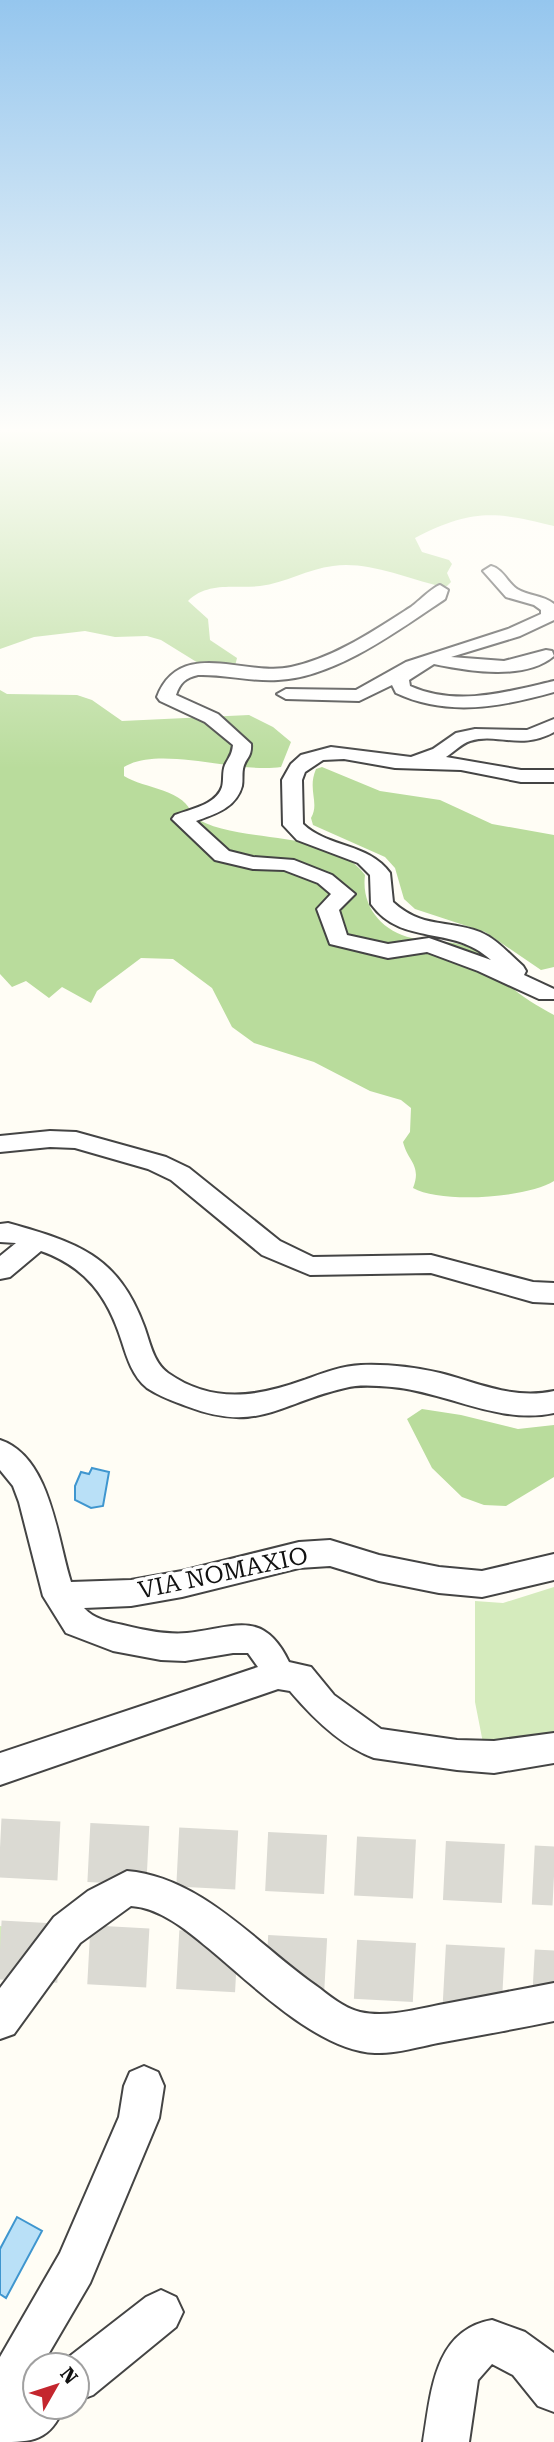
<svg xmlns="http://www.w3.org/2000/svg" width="554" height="2442" viewBox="0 0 554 2442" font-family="'Roboto Serif',serif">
<rect width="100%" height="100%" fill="#fffdf5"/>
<!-- green -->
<path fill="#d5ebbd" d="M554,1587v154l-70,7 -9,-46v-101l28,2z
M0,1926l22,4 -22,35z"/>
<!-- forest -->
<path fill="#b9dc9c" d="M0,427h554v99c-59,-15 -83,-17 -139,12l7,14 27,8 3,4 -5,9 4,9 -4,4h-8c-33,-8 -72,-25 -106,-20 -25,3 -48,17 -73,20 -24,3 -52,-5 -72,15l20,18 2,21 27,18 -2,8h-32l-42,-26 -14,-4 -32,1 -30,-6 -51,6 -34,12z
M0,690l7,4 70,1 15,5 30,21 127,-6 24,12 18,15 -10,25c-43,7 -121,-22 -157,0v9c20,13 63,13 68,40 47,31 137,10 173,59 -4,32 17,56 47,63 21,5 42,1 63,12 14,8 19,20 30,31 13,14 32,25 49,34v166c-27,17 -113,23 -141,7 9,-23 -5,-26 -10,-46l7,-10 1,-24 -10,-8 -31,-9 -56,-29 -60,-19 -22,-16 -20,-39 -39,-29 -32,-1 -44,33 -6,12 -29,-16 -13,11 -23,-17 -14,6 -12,-13z
M322,767l58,24 60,9 52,24 62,11v132l-13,3 -56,-38 -70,-23 -11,-10 -9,-31 -10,-11 -72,-32 -2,-7c9,-15 -4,-28 5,-49z
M422,1409l39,6 57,14 36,-4v52l-48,29 -22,-1 -22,-8 -30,-29 -25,-49z"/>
<!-- water -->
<path fill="#b9e0f7" stroke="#3f96cf" stroke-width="2" d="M92,1468l17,4 -6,34 -12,2 -16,-8v-14l6,-14 8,2z
M17,2217l25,14 -36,67 -6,-4v-45z"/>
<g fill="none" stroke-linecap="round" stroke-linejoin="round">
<!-- highway-tunnel -->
<path stroke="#dbdad3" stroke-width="59" stroke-dasharray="59 30" stroke-linecap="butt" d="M0,1848l554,28
M0,1950l554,30"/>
<defs>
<path id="minor" d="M491,566c12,3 16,16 26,23 11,7 26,6 37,15v16l-34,16 -69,21 53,4 42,-11 6,1 2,5c-29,25 -86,15 -120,8l-25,16 1,6c48,21 96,6 144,-5v11c-53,15 -107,25 -158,1l-4,-8 -33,16 -73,-2 -9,-5 9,-5 70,1 50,-28 102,-33 33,-15v-4l-7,-5 -28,-8 -23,-26z
M440,585l8,5 -3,9c-46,31 -111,79 -167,81 -27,2 -53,-6 -80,-5 -13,3 -18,8 -22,20l42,19 33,30c1,14 -6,14 -8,25 -1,5 0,11 -1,17 -6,22 -27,28 -46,35l33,30 24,6 41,3 38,15 23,19 -16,16 8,25 41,9 41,-6 62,22c-39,-36 -89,-13 -120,-56l-1,-29 -12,-12 -61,-23 -14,-15 -1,-45 9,-16 10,-9 30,-8 80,10 22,-8 23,-16 19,-4 52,1 27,-11v13c-34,19 -57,0 -84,9 -9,3 -16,11 -24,16l75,13h33v12h-33l-60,-12 -66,-2 -51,-9 -21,1 -18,12 -3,8 1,44c25,24 66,19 87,49l3,29c30,27 52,17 87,30 17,7 29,22 43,34l3,5 -2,4 30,14v10h-15l-61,-28 -51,-19 -39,6 -58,-14 -13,-35 14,-15 -13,-11 -34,-13 -31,-1 -38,-9 -43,-41 3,-4c15,-6 41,-10 47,-28 2,-7 0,-15 3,-22 4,-8 7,-10 8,-20l-28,-23 -45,-21 -3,-4c23,-60 88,-20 134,-30 43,-9 84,-37 120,-60 8,-6 22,-20 29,-22z
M50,1131l26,1 90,25 23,11 91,73 33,16 118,-2 102,27 21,1v20l-21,-1 -102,-29 -121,2 -48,-20 -91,-75 -23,-11 -73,-21 -25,-1 -50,5v-16z
M8,1223c68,19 110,32 136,103 6,16 9,36 24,47 44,31 89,24 136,7 19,-7 37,-14 57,-15 26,-1 53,2 79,8 39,10 73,27 114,18v22c-55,12 -107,-21 -162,-26 -15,-1 -32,-3 -47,1 -66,15 -86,46 -159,18 -13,-5 -27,-10 -39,-18 -14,-11 -20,-30 -25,-46 -14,-45 -36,-75 -81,-91l-31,26 -10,2v-23l16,-13 -16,-1v-18z
M0,1440c51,17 57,99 71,142l60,-2 51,-9 117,-29 31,-2 49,15 60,12 43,4 72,-17v26l-72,17 -43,-4 -60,-12 -49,-15 -31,2 -117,29 -51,9 -47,2c10,11 25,14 39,17 20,5 43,10 64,8 47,-5 76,-25 102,29l22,5 23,28 47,34 76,11 37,1 60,-8v30l-60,10 -37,-3 -83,-12c-33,-12 -62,-41 -84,-67l-12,-2 -278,96v-32l258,-86 -10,-14h-15l-48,8 -24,-1 -48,-9 -47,-18 -23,-37 -24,-94 -6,-16 -13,-16z
M127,1871c74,6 130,73 188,114 14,10 28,23 45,27 27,6 57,-3 84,-8 37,-7 73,-14 110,-21v38c-39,8 -77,15 -116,22 -20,4 -43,11 -63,10 -56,-2 -121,-67 -162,-101 -23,-19 -51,-44 -82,-46l-51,37 -66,91 -14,5v-51l54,-71 34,-26z
M144,2066l14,6 6,14 -5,32 -69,165 -48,82h-7v15l-5,9 5,-1v19h29c-14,34 -31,35 -64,35v-85l60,-104 59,-136 5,-31 6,-14z
M161,2290l15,7 7,15 -7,15 -83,68 -16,6v-36l-16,-2 85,-66z
M492,2320l33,12 29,21v59l-16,-6 -25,-31 -21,-11 -14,16 -9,62h-46c8,-47 10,-112 69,-122z"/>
</defs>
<!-- minor casing -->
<use href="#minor" stroke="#444" stroke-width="4"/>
<!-- minor -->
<use href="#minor" fill="#fff" fill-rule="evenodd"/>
</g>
<!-- sky -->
<linearGradient id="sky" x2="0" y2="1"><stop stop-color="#95c6ee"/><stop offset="0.56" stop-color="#fffefa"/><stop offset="1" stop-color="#fffefa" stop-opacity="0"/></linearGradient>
<rect width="554" height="769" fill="url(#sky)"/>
<g text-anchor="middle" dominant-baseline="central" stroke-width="7" stroke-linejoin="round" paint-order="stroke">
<!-- near-street labels -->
<g font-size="24" fill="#111" stroke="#fff">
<text transform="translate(223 1573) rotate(-12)">VIA NOMAXIO</text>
</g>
</g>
<!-- north arrow -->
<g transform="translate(56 2386) rotate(51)"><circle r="33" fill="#ffffff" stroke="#a0a0a0" stroke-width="2"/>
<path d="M0-5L12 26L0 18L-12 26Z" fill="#c4262e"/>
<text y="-10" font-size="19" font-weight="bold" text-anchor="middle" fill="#111111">N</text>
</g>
</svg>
